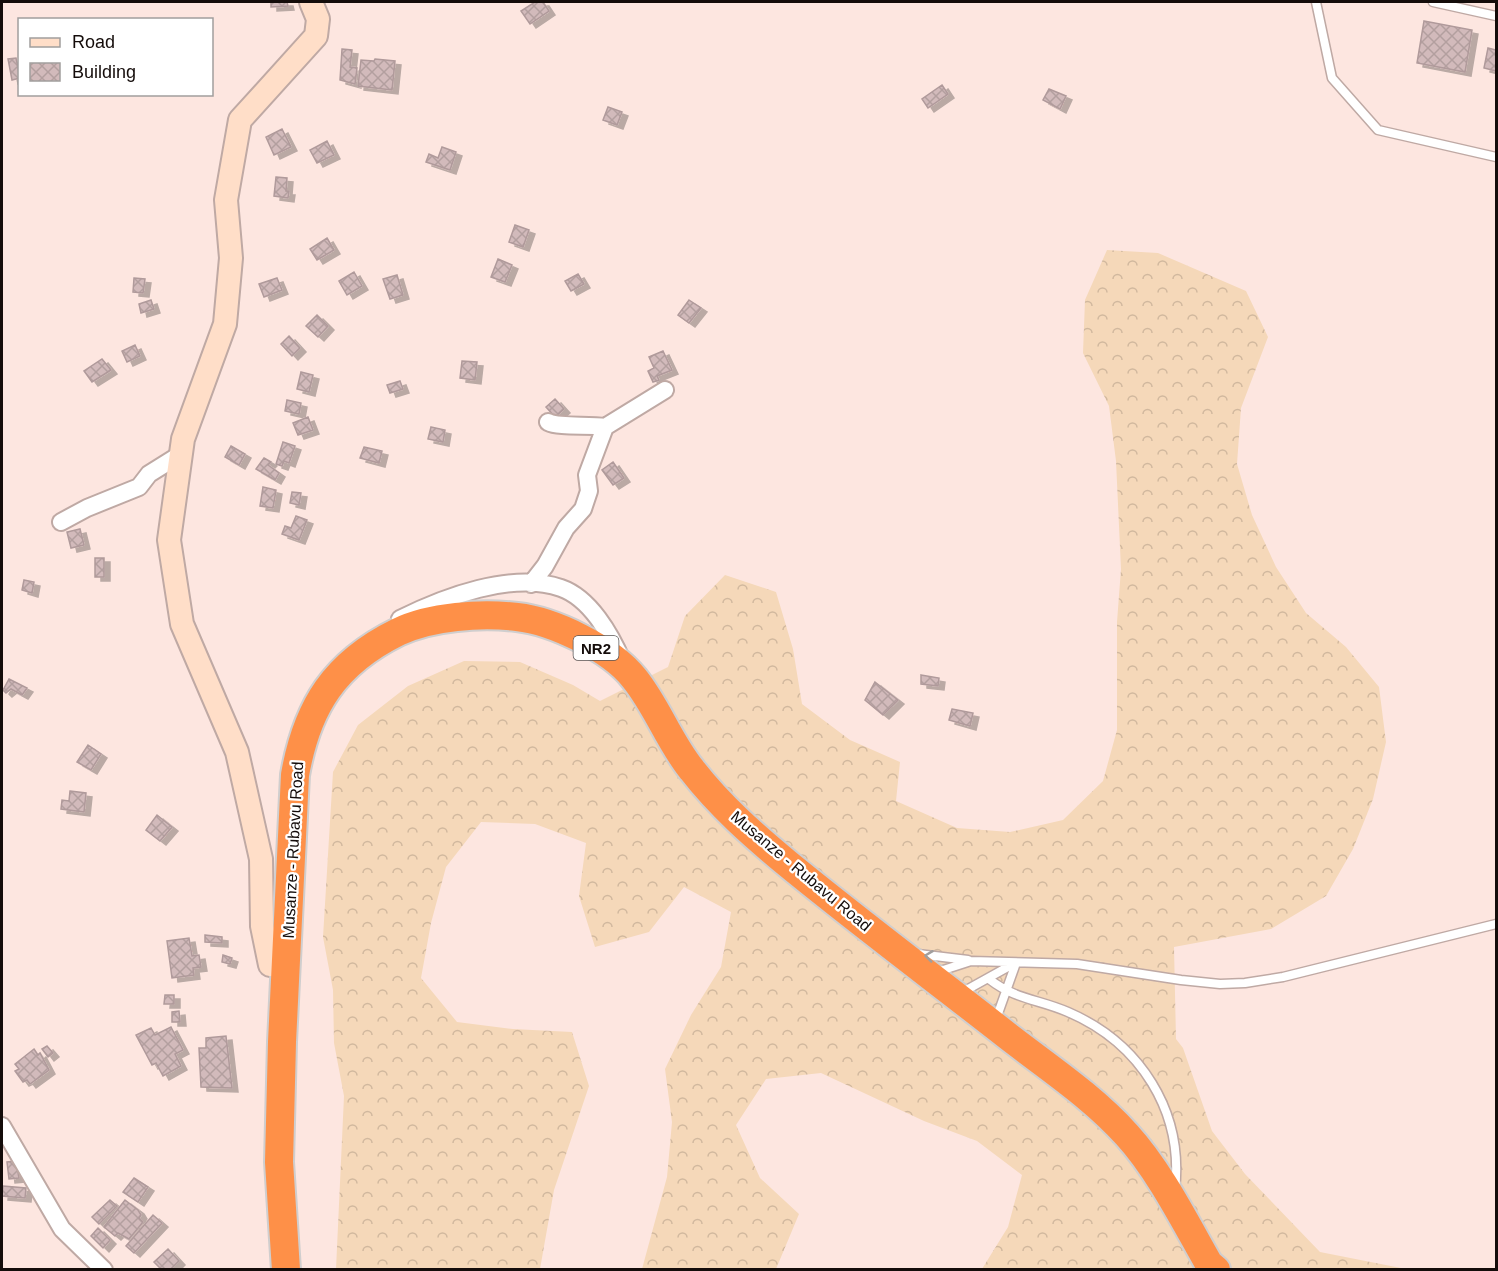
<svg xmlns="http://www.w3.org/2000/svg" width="1498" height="1271" viewBox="0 0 1498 1271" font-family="Arial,sans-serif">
<defs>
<pattern id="forest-crowns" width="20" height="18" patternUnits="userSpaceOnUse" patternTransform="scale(1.5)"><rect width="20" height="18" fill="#f5d8b9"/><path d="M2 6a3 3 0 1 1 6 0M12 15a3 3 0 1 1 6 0" fill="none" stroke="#d1b89e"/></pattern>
<pattern id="building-cross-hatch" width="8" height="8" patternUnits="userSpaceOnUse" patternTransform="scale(1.5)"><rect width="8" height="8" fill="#d2babb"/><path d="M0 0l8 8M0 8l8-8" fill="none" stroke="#b39f9f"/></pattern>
<filter id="shadow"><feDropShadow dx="6" dy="4" stdDeviation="0" flood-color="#0004"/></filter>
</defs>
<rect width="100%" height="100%" fill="#fde6e0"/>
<!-- forest -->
<path fill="url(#forest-crowns)" d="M1107,250l51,3 88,38 22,46 -27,71 -4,56 15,51 24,52 30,46 40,34 33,40 7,55 -13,57 -20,50 -27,47 -55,33 -97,18 2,92 7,9 29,83 33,43 75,78 86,17h-424l26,-42 14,-52 -45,-34 -53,-20 -103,-48 -55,6 -30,46 24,53 39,36 -23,55h-134l25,-92 5,-55 -7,-53 26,-54 30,-48 10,-55 -47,-25 -35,45 -54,15 -16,-51 7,-53 -51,-19 -54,-2 -35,45 -15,56 -10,55 36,44 56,7 59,3 17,54 -35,104 -14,79h-204l8,-173 -10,-53 -1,-53 -10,-53 10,-165 25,-47 50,-39 56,-25 56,1 53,23 27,16 68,-34 17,-51 40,-41 51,17 17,57 9,55 48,36 50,22 -4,39 61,27 53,4 53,-12 40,-39 14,-51v-108l4,-53 -5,-108 -7,-55 -26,-53 2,-53z"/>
<!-- building -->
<path fill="url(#building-cross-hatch)" stroke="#b09a9b" stroke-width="1.5" filter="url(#shadow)" d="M271,2h16l1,4 -17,1z
M535,2h8l6,9 -19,13 -9,-13z
M1424,21l48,9 -7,42 -48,-9z
M1488,48l8,2v21l-12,-3z
M342,49l10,1 -2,17 7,1 -2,16 -15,-4z
M16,58l4,20 -8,2 -4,-21z
M375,59l20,2 -3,29 -34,-4 3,-26 13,1z
M942,85l6,9 -20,14 -6,-9z
M1049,89l17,7 -6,13 -17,-9z
M608,107l14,5 -5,13 -14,-5z
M282,129l9,18 -17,8 -8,-18z
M327,141l7,14 -17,8 -7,-13z
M442,147l14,5 -6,18 -24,-8 3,-8 9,4z
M276,177l11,1 -1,13h3l-1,7 -14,-2z
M515,225l14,5 -6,17 -14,-5z
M327,238l7,12 -17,10 -7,-11z
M498,259l14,6 -7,17 -14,-5z
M354,272l8,14 -15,9 -8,-14z
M578,274l6,10 -13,7 -6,-10z
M397,275l6,20 -13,4 -7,-20z
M134,278l11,1 -2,14 -10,-1z
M277,278l5,12 -18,7 -5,-13z
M151,300l3,9 -13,4 -2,-9z
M689,300l12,8 -12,15 -11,-8z
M317,315l11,11 -10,11 -12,-11z
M289,336l11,12 -8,8 -11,-12z
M135,345l5,11 -13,6 -5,-11z
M663,351l9,19 -15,6 2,4 -6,2 -5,-11 6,-3 -5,-11z
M102,359l9,11 -19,12 -8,-11z
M462,361l15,1 -2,18 -15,-2z
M301,372l12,3 -4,17 -12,-3z
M400,381l3,8 -13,4 -3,-8z
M555,399l9,10 -9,8 -9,-10z
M287,400l14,3 -2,11 -14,-3z
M308,417l5,13 -15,5 -5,-12z
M431,427l14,3 -2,12 -15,-3z
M283,442l12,4 -6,17 -5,-2 -2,5 -6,-2z
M231,446l14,8 -6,11 -14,-8z
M364,447l18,4 -3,12 -19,-5z
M264,458l7,4 -3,3 11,8 -4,7 -19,-11z
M613,462l11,16 -11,7 -11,-15z
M263,487l13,3 -3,18 -13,-2z
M292,492l9,1 -2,12 -9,-2z
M296,516l11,4 -8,20 -17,-6 3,-8 6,2z
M80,529l4,16 -13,3 -4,-16z
M95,558h9v19h-9z
M24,580l10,2 -2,11 -10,-3z
M921,675l18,3 -1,8 -17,-2z
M9,679l18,9 -5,7 -11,-6 -5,4 -3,-3z
M875,682l23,18 -15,15 -18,-15z
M952,709l21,4 -3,13 -21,-6z
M88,745l13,9 -10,16 -14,-8z
M70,791l16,2 -2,19 -23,-3 1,-9 7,1z
M157,815l15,12 -12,14 -14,-11z
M205,935l17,2v6l-17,-1z
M189,938l3,18 7,-1 2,12 -8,1 1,7 -22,3 -5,-37z
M223,955l9,3 -2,6 -8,-2z
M165,995h9v9h-10z
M179,1011l1,11h-8v-10z
M171,1027l12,23 -8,4 6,12 -18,10 -7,-13 -4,2 -16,-30 15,-7 4,7z
M226,1036l6,52 -31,-1 -2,-39h7v-10z
M47,1046l6,7 -5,4 -6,-8z
M34,1049l4,6 2,-2 9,17 -19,14 -3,-4 -4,2 -8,-11 4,-2 -4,-5z
M16,1161l3,17 -10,1 -2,-17z
M134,1178l14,9 -10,15 -15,-10z
M3,1186l23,2 -1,10 -23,-2z
M110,1200l7,6 -18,18 -7,-7z
M125,1200l13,10 3,5 -2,3 4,4 -14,17 -11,-6 -3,3 -11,-9z
M153,1215l9,8 -28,30 -8,-7z
M98,1228l12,12 -7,8 -12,-12z
M168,1249l11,12 -9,9h-8l-8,-8z"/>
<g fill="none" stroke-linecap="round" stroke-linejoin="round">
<defs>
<path id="lane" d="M1316,2l16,76 46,52 118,27
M1433,2l63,14
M918,954l50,6
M934,973l37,-12 106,3 104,16 39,4 25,-1 38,-6 213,-53
M989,979c27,21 49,20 79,33 72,31 116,99 107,178
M961,993l54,-30
M995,1022l21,-59"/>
<path id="street" d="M548,422c12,6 41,2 57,5
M61,522l26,-14 52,-21 10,-13 32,-20
M531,584l14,-18 21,-38 17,-19 6,-18 -2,-16 18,-48 60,-37
M400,619c44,-22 112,-48 161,-31 29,10 50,47 61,73
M2,1126l60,103 42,41"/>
<path id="secondary" d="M287,966l-17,-1 -8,-39 -1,-67 -24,-107 -55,-128 -13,-84 14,-101 42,-115 6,-66 -5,-58 14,-80 76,-84 2,-17 -7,-17"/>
<path id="highway" d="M286,1270l-7,-108 3,-120 13,-267c12,-69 40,-112 103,-143 33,-16 83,-19 119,-15 37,4 94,32 117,61 23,28 35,64 58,92 28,36 61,65 96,94 72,59 147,115 221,173 40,31 84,60 118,98 32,35 58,87 82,129l7,6"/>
</defs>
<!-- lane casing -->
<use href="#lane" stroke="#bfa9a4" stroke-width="11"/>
<!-- street casing -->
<use href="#street" stroke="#bfa9a4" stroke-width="20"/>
<!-- secondary casing -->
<use href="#secondary" stroke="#bfa9a4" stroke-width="26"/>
<!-- highway casing -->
<use href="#highway" stroke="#d0cece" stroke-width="32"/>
<!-- lane -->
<use href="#lane" stroke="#fff" stroke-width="8"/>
<!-- street -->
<use href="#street" stroke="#fff" stroke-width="16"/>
<!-- secondary -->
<use href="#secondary" stroke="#ffdec8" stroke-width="22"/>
<!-- highway -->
<use href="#highway" stroke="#fe9048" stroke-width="28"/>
</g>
<!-- one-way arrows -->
<defs><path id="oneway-chevron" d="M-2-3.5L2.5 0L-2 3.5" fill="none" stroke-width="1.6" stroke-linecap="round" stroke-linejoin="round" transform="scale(1.5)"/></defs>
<use stroke="#a19e9d" href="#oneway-chevron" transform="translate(929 956) rotate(-173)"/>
<g text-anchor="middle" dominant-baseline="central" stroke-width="4.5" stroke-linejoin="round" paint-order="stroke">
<!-- shield labels -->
<rect fill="#fff" stroke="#5a5554" stroke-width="1.5" x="573.5" y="636" width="45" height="24" rx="4.5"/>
<g font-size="15" font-weight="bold" fill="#140c0a">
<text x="596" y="648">NR2</text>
</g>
<!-- street labels -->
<g font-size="16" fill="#140c0a" stroke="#fff">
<text transform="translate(293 850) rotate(-87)">Musanze - Rubavu Road</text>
<text transform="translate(801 871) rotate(40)">Musanze - Rubavu Road</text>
</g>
</g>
<!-- border -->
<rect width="1498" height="1271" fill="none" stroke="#140c0a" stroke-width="6"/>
<!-- legend -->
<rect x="18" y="18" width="195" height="78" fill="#ffffff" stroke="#a19e9d" stroke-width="1.5"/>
<rect x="30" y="38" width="30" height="9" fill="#ffdec8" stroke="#a19e9d" stroke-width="1.5"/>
<text x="72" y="48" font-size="18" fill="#140c0a">Road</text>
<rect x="30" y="63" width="30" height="18" fill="url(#building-cross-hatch)" stroke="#a19e9d" stroke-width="1.5"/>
<text x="72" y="78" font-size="18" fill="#140c0a">Building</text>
</svg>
